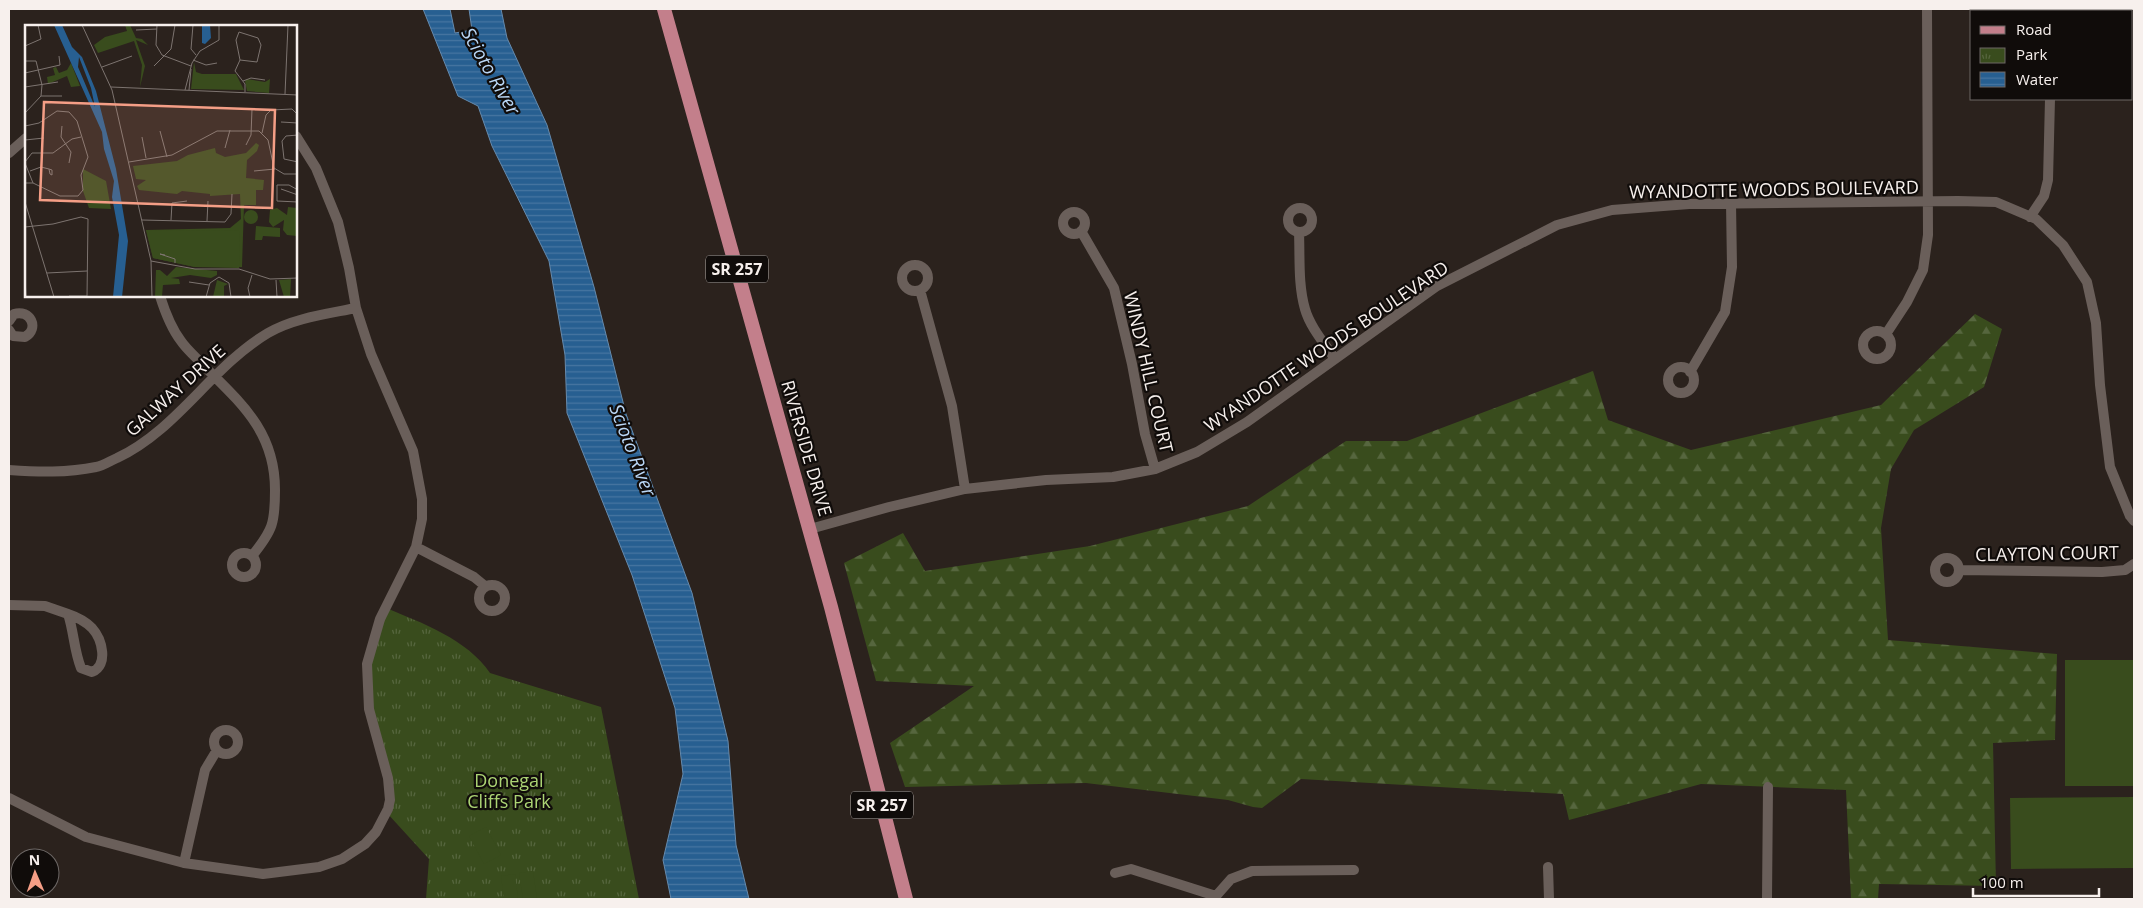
<svg xmlns="http://www.w3.org/2000/svg" width="2143" height="908" viewBox="0 0 2143 908" font-family="'Open Sans',sans-serif">
<defs>
<pattern id="forest-firs" width="22" height="20" patternUnits="userSpaceOnUse" patternTransform="scale(1.25)"><rect width="22" height="20" fill="#394c1d"/><path d="M5 1l3.5 6h-7zM16 11l3.5 6h-7z" fill="#56663e"/></pattern>
<pattern id="park-tufts" width="24" height="20" patternUnits="userSpaceOnUse" patternTransform="scale(1.25)"><rect width="24" height="20" fill="#394c1d"/><path d="M3 7l-1-3M5 7V3M7 7l1-3M15 17l-1-3M17 17v-4M19 17l1-3" fill="none" stroke="#56663e"/></pattern>
<pattern id="water-rules" width="6" height="5" patternUnits="userSpaceOnUse" patternTransform="scale(1.25)"><rect width="6" height="5" fill="#275f91"/><path d="M0 2.5h6" fill="none" stroke="#4776a1"/></pattern>
</defs>
<rect width="100%" height="100%" fill="#2b221d"/>
<!-- forest -->
<path fill="url(#forest-firs)" d="M1975,314l27,15 -18,58 -70,43 -23,39 -10,59 7,112 169,14 -2,86 -62,3 3,143 -117,-2 -1,15h-27l-5,-109 -145,-6 -132,36 -6,-26 -262,-15 -39,29 -9,-1 -25,-7 -142,-17 -181,4 -15,-44 84,-57 -98,-5 -32,-118 59,-30 22,38 165,-25 158,-40 98,-65h61l186,-70 15,49 83,30 190,-45z"/>
<!-- park -->
<path fill="url(#park-tufts)" d="M386,608c36,15 81,31 104,65l111,34 38,192h-213l3,-40 -42,-46 2,-8 -20,-96 -2,-45z"/>
<!-- garden -->
<path fill="#394c1d" d="M2065,660h69v126h-69z
M2134,797v71l-123,1 -1,-71z
M486,827l15,28 -17,9 -15,-28z
M533,871l4,28h-14l-4,-26z
M515,874l3,25h-14l-3,-23z"/>
<!-- water -->
<path fill="url(#water-rules)" stroke="#658aad" d="M423,9h27l5,24 17,-3 -3,-21h32l6,29 40,87 47,162 32,127 66,179 36,148 8,104 13,54h-78l-8,-39 20,-86 -8,-66 -43,-133 -65,-162 -2,-58 -16,-94 -57,-115 -14,-40 -20,-10z"/>
<g fill="none" stroke-linecap="round" stroke-linejoin="round">
<!-- minor -->
<path stroke="#6a5f5a" stroke-width="10" d="M2082,11l3,-2
M9,153l17,-15
M1288 220a12 12 0 1 1 24 0a12 12 0 1 1-24 0Z
M1063 223a11 11 0 1 1 22 0a11 11 0 1 1-22 0Z
M2030,217l14,-21 4,-16 2,-81
M1081,231l33,57 18,76 13,70 10,35
M1299,232c1,26 -1,53 6,77 5,18 20,35 30,50
M902 278a13 13 0 1 1 26 0a13 13 0 1 1-26 0Z
M920,290l32,116 13,83
M160,296c5,16 11,32 21,45 6,9 16,17 23,25 38,38 71,66 71,124 0,33 -2,40 -23,66
M9,321l5,-7c16,-5 26,14 11,23l-12,-1 -4,-6
M1863 345a14 14 0 1 1 28 0a14 14 0 1 1-28 0Z
M1886,334l21,-32 16,-32 5,-35 -1,-226
M1668 380a13 13 0 1 1 26 0a13 13 0 1 1-26 0Z
M1690,372l35,-60 7,-45 -1,-64
M9,470c29,2 58,3 87,-3 7,-1 14,-6 21,-9 60,-28 94,-91 151,-125 26,-15 59,-19 88,-25
M810,529l79,-22 76,-18 81,-9 67,-3 42,-8 42,-17 50,-30 190,-136 120,-61 55,-15 77,-6 269,-3 38,1 40,17 27,26 24,37 9,41 4,62 10,82 20,49 4,5
M416,547l58,30 11,9
M232 565a12 12 0 1 1 24 0a12 12 0 1 1-24 0Z
M1935 570a12 12 0 1 1 24 0a12 12 0 1 1-24 0Z
M1960,570l142,2 23,-2 9,-6
M479 598a13 13 0 1 1 26 0a13 13 0 1 1-26 0Z
M9,605l36,1 23,8
M68,614c9,3 17,7 24,14 10,11 17,37 0,44l-11,-4c-7,-17 -7,-36 -13,-54z
M214 742a12 12 0 1 1 24 0a12 12 0 1 1-24 0Z
M9,798l77,39 98,26 79,11 56,-7 23,-8 23,-15 11,-12 12,-23 2,-9 -2,-22 -19,-69 -2,-45 13,-45 36,-72 6,-28v-20l-9,-48 -42,-97 -15,-46 -7,-40 -11,-46 -22,-54 -20,-32
M184,863l21,-93 12,-20
M1548,867l1,32
M1115,873l16,-4 85,27
M1215,899l1,-3 15,-17 21,-8 102,-1
M1767,899l1,-112"/>
<!-- primary -->
<path stroke="#c37f8b" stroke-width="14" d="M664,9l167,598 75,292"/>
</g>
<g text-anchor="middle" dominant-baseline="central" stroke-width="4.5" stroke-linejoin="round" paint-order="stroke">
<!-- shield labels -->
<g fill="#100c0a" stroke="#b2aca9" stroke-width="1">
<rect x="706" y="255.5" width="62" height="27" rx="4"/>
<rect x="851" y="791.5" width="62" height="27" rx="4"/>
</g>
<g font-size="16" font-weight="bold" fill="#f7f0ed">
<text x="737" y="269">SR 257</text>
<text x="882" y="805">SR 257</text>
</g>
<!-- street labels -->
<g font-size="18" fill="#f7f0ed" stroke="#100c0a">
<text transform="translate(1774 189) rotate(-1)">WYANDOTTE WOODS BOULEVARD</text>
<text transform="translate(1326 346) rotate(-34)">WYANDOTTE WOODS BOULEVARD</text>
<text transform="translate(1149 372) rotate(77)">WINDY HILL COURT</text>
<text transform="translate(175 390) rotate(-42)">GALWAY DRIVE</text>
<text transform="translate(807 448) rotate(74)">RIVERSIDE DRIVE</text>
<text transform="translate(2047 553) rotate(-1)">CLAYTON COURT</text>
</g>
<!-- park labels -->
<g font-size="18" fill="#acd474" stroke="#100c0a">
<text x="509" y="780">Donegal<tspan x="509" dy="21">Cliffs Park</tspan></text>
</g>
<!-- water labels -->
<g font-size="19" font-style="italic" fill="#b9d6f5" stroke="#100c0a">
<text transform="translate(491 71) rotate(60)">Scioto River</text>
<text transform="translate(633 450) rotate(69)">Scioto River</text>
</g>
</g>
<!-- overview -->
<g transform="translate(25 25)">
<rect width="272" height="272" fill="#2b221d"/>
<path d="M231,118l3,2 -2,6 -10,9 -1,18 18,2 -1,10h-7v15h-12l-2,62h-47l-42,-9 -7,-28 84,-2 11,-9 -1,-25 -30,2v-2l-28,-3 -5,3 -38,-4 -2,-4 9,-6 -10,-1 -3,-13 44,-5 11,-6 27,-7 1,5 9,4 21,-4zM151,242l41,4v4l-6,3 -21,-3 -19,3 8,1 1,5 -17,1 -1,11 -7,1 1,-27h4l7,6zM192,255l11,4 -4,2v11h-11z" fill="#394c1d"/>
<path d="M100,0h5l6,13 6,1 6,6 -12,-5 9,26 -5,21 2,-22 -8,-24 -36,12 -4,-8 11,-8 22,-6zM169,37l2,10 6,2h34l8,16 -53,-1zM46,38l9,23 -9,1 -4,-11 -19,8 -1,-7 8,-2 -2,-7 3,-1 3,6 8,-3zM222,54l18,3 5,-3 -1,14 -22,-2 -2,-10zM58,144l23,12 5,28 -22,-1 -6,-17zM121,205l94,1 -1,37 -44,-1 -42,-9zM266,254l-1,18h-6l-5,-17z" fill="#394c1d"/>
<path d="M263,182l9,1v28l-10,-1 -4,-5 1,-10 -11,7 -4,-5 1,-12 7,-2 10,7zM219 192a7 7 0 1 1 14 0a7 7 0 1 1-14 0ZM231,201l24,2v9l-17,-1 -1,4h-7z" fill="#394c1d"/>
<path d="M29,0h8l10,22 10,10 14,34 20,78 12,72 -6,56h-9l6,-62 -7,-38 2,-16 -10,-32 -2,-17zM54,32l12,31 4,19 -17,-40zM177,0h8l1,13 -6,6 -3,-1z" fill="#275f91" fill-rule="evenodd"/>
<path fill="none" stroke="#7d7470" stroke-width="1" d="M57,0l30,65 39,171 1,36M132,0l-1,20 6,10 29,11M168,0l-2,24 5,6M111,5l21,-1M214,7l19,6 3,7 -4,17 -17,-2M214,7l-3,8 4,20M0,21l16,-7 -3,-14M168,35l13,5 11,-2M215,35l-5,11 10,13v8M0,36h11l6,24 -1,11 -16,17M129,41l17,-17 4,-24M77,42l30,-11M0,48l35,-8 -1,-9M218,56l8,-3 14,2M0,62l33,-5M86,62l187,8M160,65l7,-27 8,-12 19,-11v-15M164,65l2,-21M260,69l3,-69M16,71h21M256,97l17,1M0,101l14,-3 18,-12 12,1 8,9 11,36 -7,18 2,15 -5,6h-18l-27,-13h-8M37,101l-1,11 10,15 -2,11M135,106l7,26M237,108l4,-18 5,-5 21,-1 6,6M273,110l-12,1 -4,5 2,18 14,3M117,112l4,21M0,115l19,-2M221,120l5,-10 1,-26M200,123l5,-18M0,137l7,-9h21l19,-14 9,-2M104,137l43,-7 45,-24h42l9,9 6,28 10,6h14M0,138l8,20M24,144l3,1v5l-2,-1zM5,146l11,-4 8,2M229,146l21,-2M256,164l17,6M273,165l-9,-5h-12v16l21,1M0,177l29,95M117,195l83,2 6,-8 1,-20M146,195l1,-17 15,-2M182,196l1,-20M0,202l28,-3 28,-7 7,2 -1,78M140,230l-5,-1 15,5v4M126,236l44,8h44l31,10 28,-1M22,248l40,-2M0,252l1,20M194,252l10,6 2,14M251,255l1,17M164,257l20,3M44,271h18M181,272l4,-14 9,-6M225,272l-2,-9 4,-13"/>
<path fill="#f49e86" fill-opacity="0.15" stroke="#f49e86" stroke-width="2.5" d="M19,77l231,8 -3,98 -232,-8z"/>
<rect width="272" height="272" fill="none" stroke="#f7f0ed" stroke-width="2.5"/>
</g>
<!-- border -->
<rect width="2143" height="908" fill="none" stroke="#f7f0ed" stroke-width="20"/>
<!-- legend -->
<rect x="1970" y="10" width="162" height="90" fill="#100c0a" stroke="#6c6765"/>
<rect x="1980" y="26" width="25" height="8" fill="#c37f8b" stroke="#6c6765"/>
<text x="2016" y="35" font-size="15" fill="#f7f0ed">Road</text>
<rect x="1980" y="48" width="25" height="15" fill="url(#park-tufts)" stroke="#6c6765"/>
<text x="2016" y="60" font-size="15" fill="#f7f0ed">Park</text>
<rect x="1980" y="72" width="25" height="15" fill="url(#water-rules)" stroke="#6c6765"/>
<text x="2016" y="85" font-size="15" fill="#f7f0ed">Water</text>
<!-- north arrow -->
<g transform="translate(35 873) rotate(358)"><circle r="24" fill="#100c0a" stroke="#6c6765"/>
<path d="M0-4L9 19L0 12L-9 19Z" fill="#f49e86"/>
<text y="-8" font-size="14" font-weight="bold" text-anchor="middle" fill="#f7f0ed">N</text>
</g>
<!-- scale -->
<path d="M1973 888v8h126v-8" fill="none" stroke="#f7f0ed" stroke-width="2.5"/>
<text x="1980" y="888" font-size="15" fill="#f7f0ed" stroke="#100c0a" stroke-width="4" paint-order="stroke">100 m</text>
</svg>
